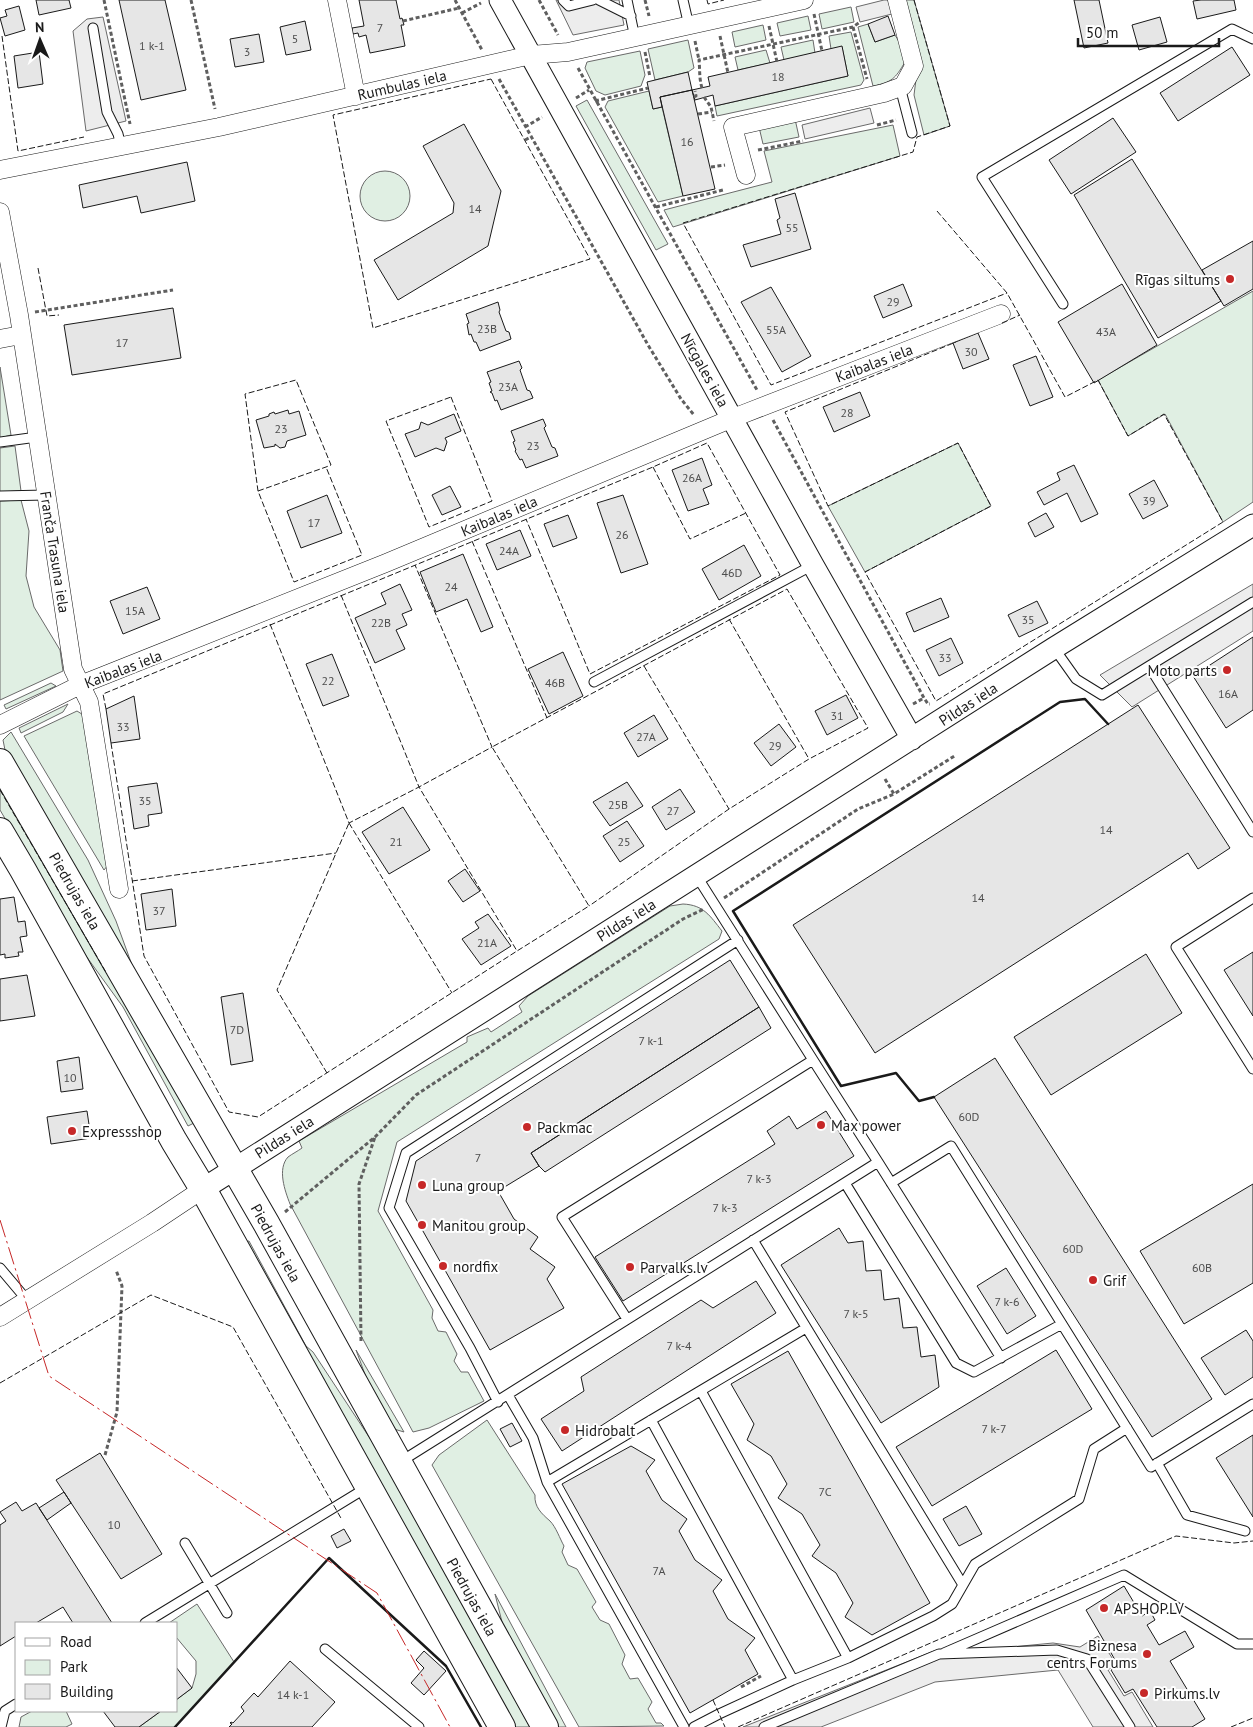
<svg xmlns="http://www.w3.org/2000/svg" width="1253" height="1727" viewBox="0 0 1253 1727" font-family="'PT Sans',sans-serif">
<rect width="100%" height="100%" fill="#fff"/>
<!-- green -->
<path fill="#e0efe3" stroke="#6a6a6a" d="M904,0h10l36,126 -26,9 -10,-40 4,-31z
M851,7l3,15 -32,7 -3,-15z
M808,16l3,14 -31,6 -3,-13z
M868,24l7,18 20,-7 6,10 4,17c-10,17 -13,20 -32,24l-15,-59z
M763,25l3,15 -31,7 -3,-15z
M851,32l13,48 -3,5 -144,31 -2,-10 133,-30 -6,-29 -11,2 -2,-13z
M688,40l6,28 -6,4 -33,8 -7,-31z
M813,40l2,13 -31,7 -3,-13z
M766,50l4,13 -32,7 -3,-13z
M640,51l5,24 -4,11 -36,9 -9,-4 -11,-23 2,-6z
M649,91l4,18 9,-2 21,89 -25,6 -53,-95 3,-6z
M587,100l81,144 -12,6 -80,-144z
M795,119l4,18 -36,7 -4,-17z
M893,125l7,31 -227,71 -9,-17 108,-28 -8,-31z
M360 196a25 25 0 1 1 50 0a25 25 0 1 1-50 0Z
M1253,291v211l-30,20 -58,-108 -37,22 -30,-56z
M0,367l11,68 -11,3z
M958,443l33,63 -126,66 -37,-66z
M15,446l6,45 -21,1v-44z
M21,500l8,31 -3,45 8,31 26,43 3,21 -63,29v-199z
M51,683l5,3 -50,23 -2,-4z
M68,704l-5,8 -42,21 -2,-5z
M77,711l8,5 23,149 -4,5 -80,-134z
M11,732l77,128 28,61 20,55 -131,-226 -2,-10z
M0,785l194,338 -6,3 -65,-119 -37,-51 -86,-146z
M683,904c21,1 27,12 39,27l-3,8 -322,203 -19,69 55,99 -1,8 6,13 8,1 11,22 -3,7 7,11h7l16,29 -55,27 -16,4 -123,-228c-5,-13 -13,-35 -2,-47 4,-3 10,-6 14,-9l-3,-7 168,-99v-5l21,-9 3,4 31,-20 -3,-6 9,-10 142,-90z
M249,1241l57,105 7,6 62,94 155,281h-16l-271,-485z
M356,1350l48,82 -10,-3 -24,-41z
M487,1420l48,75c-1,12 7,19 15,26 6,6 10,18 14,25l-2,6 6,13 9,4 19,33 -4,5 8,13 9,4 16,31 -3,9 8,15 8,-1 14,24 -4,7 8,14h5l3,3 -85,1 -147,-262 7,-10z
M495,1594l71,133h-10l-52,-97z
M197,1604l37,58 -59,65h-36l22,-16h15v-11l16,-12 4,-14v-13l-20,-24v-14h-7z
M32,1711h34l6,13 -6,3h-47l2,-10z"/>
<!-- parking -->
<path fill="#ededed" stroke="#6a6a6a" d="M556,0h63l5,25 -51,10z
M884,0h8l4,13 -36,9 -4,-15z
M103,17l23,104 -40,10 -13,-100 14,-12z
M870,108l4,15 -69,16 -3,-14z
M1253,584v47l-121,76 -32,-32z
M1098,1636l18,28 -8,6 16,26 8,-4 21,35h-60l-35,-57 -123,12 -114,45h-78l191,-76 5,3 114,-11 27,4z"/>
<!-- building -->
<path fill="#e6e6e6" stroke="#1a1a1a" d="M36,0h33l2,8 -32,7z
M119,0h46l21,90 -45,10z
M359,0h37l4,19 2,-1 2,7h-3l4,21 -35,7 -4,-18 -7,2 -1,-4 -5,1 -1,-6 12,-2z
M1074,0h25l9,43 -24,5z
M1201,0h33l2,10 -39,9 -4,-18z
M19,6l6,24 -20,6 -5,-18 7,-2 -2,-6z
M888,16l7,19 -20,7 -7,-18z
M1160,17l7,25 -28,8 -7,-25z
M305,21l6,29 -25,5 -6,-28z
M259,34l5,28 -29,5 -5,-28z
M842,46l6,30 -133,30 -2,-11 -18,5 -3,-10 18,-4 -2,-9z
M1232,47l18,28 -72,46 -18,-28z
M39,52l4,32 -25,4 -4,-32z
M688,72l4,18 -32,7 2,10 -9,2 -6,-27z
M692,90l23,99 -32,7 -23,-99z
M1113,118l23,34 -65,42 -22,-34z
M464,124l37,67 -13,55 -90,54 -24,-40 79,-47 1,-10 -31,-57z
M1132,159l89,142 -63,37 -84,-143z
M187,162l8,39 -54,12 -4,-17 -54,12 -4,-23z
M795,193l16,56 -60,18 -8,-22 38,-11 -4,-14 3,-2 -5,-19z
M1253,241v48l-29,17 -22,-36z
M903,284l9,22 -29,12 -9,-22z
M1122,284l35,61 -63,38 -36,-61z
M771,287l40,69 -29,16 -41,-70z
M498,302l2,8 -1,2 7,19 3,1 2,7 -31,12 -4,-9h-2l-3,-8 -2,1 -2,-11 2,-1 -3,-9z
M173,308l8,50 -109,17 -8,-50z
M978,333l11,26 -26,10 -10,-26z
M1036,356l17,41 -23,9 -17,-41z
M519,361l3,7 -2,2 7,20 3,1 3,7 -32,12 -4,-10 -2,1 -3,-8 -2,-1 2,-1 -3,-8 2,-1 -4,-10z
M860,392l10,24 -36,16 -11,-25z
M288,410l1,4 10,-3 7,24 -19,6 -2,6 -5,1 -5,-4v2l-11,2 -8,-28 13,-4v-2l5,-2 1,2z
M454,414l7,17 -16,7 2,4 -3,9 -8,-3 -21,9 -10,-23 14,-5 2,-7 7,3z
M543,419l3,7 -2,2 8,19 3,1 3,8 -32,12 -4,-9 -2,1 -5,-9 1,-1 -3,-8 2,-1 -4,-10z
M702,458l10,27 -9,4 6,15 -21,7 -16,-41z
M1074,465l24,49 -17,8 -14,-29 -23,12 -7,-13 23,-12 -3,-7z
M1154,480l14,26 -25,13 -14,-25z
M450,486l11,21 -19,8 -10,-20z
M327,495l15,38 -41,15 -14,-37z
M623,495l25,69 -27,9 -24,-70z
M1046,513l8,14 -19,10 -7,-14z
M568,515l9,23 -24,9 -9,-23z
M520,530l11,26 -34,14 -11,-26z
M744,545l17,31 -42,24 -17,-31z
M463,554l30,73 -12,5 -14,-33 -31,13 -16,-40z
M400,584l12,26 -10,4 5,11 -11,5 9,19 -30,14 -20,-45 31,-14 -5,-11z
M147,587l13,32 -37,15 -13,-33z
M941,598l8,19 -35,15 -8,-19z
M1037,601l11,22 -29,14 -11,-22z
M1253,637v73l-27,18 -33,-52z
M951,638l12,25 -24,13 -13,-26z
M563,652l20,44 -34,18 -21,-45z
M332,654l17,42 -26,10 -17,-42z
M846,695l12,23 -31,17 -12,-24z
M134,696l6,43 -29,4 -5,-34z
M1138,705l92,143 -32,21 -10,-16 -313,200 -82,-128z
M654,715l14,24 -30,18 -14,-24z
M779,724l17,23 -25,19 -17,-23z
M627,782l16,24 -33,20 -17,-24z
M157,783l5,30 -14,2 1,11 -15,3 -6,-42z
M680,789l15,23 -29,18 -14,-23z
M403,807l27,43 -41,24 -27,-42z
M627,821l17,25 -24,16 -17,-26z
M465,869l15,22 -17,11 -15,-21z
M172,889l4,37 -30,4 -5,-36z
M14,897l4,25 7,-1 2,15 -7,1 3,15h-5l1,4 -14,2v-4l-5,1v-56z
M488,914l23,32 -30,19 -19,-26 17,-11 -4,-6z
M1253,952v64l-29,-46z
M1146,954l36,59 -131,82 -37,-58z
M730,960l29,47 -228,146 8,13 -41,25 16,28 24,18 -8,12 25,18 -8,12 17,29 -74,42 -84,-149 10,-40z
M27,975l8,41 -35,5v-42z
M243,993l10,68 -22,4 -10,-68z
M759,1007l12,21 -226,144 -6,-6 -8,-13z
M79,1057l4,32 -22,3 -4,-31z
M995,1058l217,341 -60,38 -218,-340z
M87,1111l4,27 -40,6 -4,-27z
M826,1111l28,45 -231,145 -28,-44 180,-113 -8,-13 22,-15 8,13z
M1253,1184v99l-69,41 -44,-73z
M839,1228l9,15 15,-2 3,30 15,-1 3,30 15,-2 4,30 14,-1 4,30 14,-2 4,32 -58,36 -100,-158z
M1006,1268l30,48 -29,18 -30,-48z
M756,1281l20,32 -214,138 -21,-32 43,-28 -3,-14 120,-77 12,8z
M1246,1330l7,11v36l-28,18 -24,-37z
M1056,1350l36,59 -160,97 -36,-59z
M788,1351l142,252 -58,32 -27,-18 8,-14 -17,-30 -24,-17 8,-11 -18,-31 -24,-16 9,-14 -16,-28 -24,-16 7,-16 -23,-40z
M512,1423l10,18 -12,6 -10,-18z
M1253,1435v82l-37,-59z
M631,1446l24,14 -9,11 16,29 25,19 -8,12 16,29 27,20 -9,11 15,28 27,19 -10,12 13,24 -68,39 -128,-229z
M100,1453l62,101 -41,25 -65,-99z
M64,1492l7,11 -24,17 -8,-12z
M16,1502l6,9 14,-8 76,120h-39l-10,-16 -27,16h-20v13l-16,10v-121l6,-4 -6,-9z
M966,1506l16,28 -23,12 -16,-27z
M344,1529l7,12 -14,7 -6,-12z
M1124,1586l18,30 8,-5 5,9 -8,5 12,20 26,-14 9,16 -24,14 35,58 -13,8h-35l-24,-38 -8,4 -14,-23 7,-5 -32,-55z
M424,1651l22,20 -22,24 -13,-12 13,-15 -8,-8z
M290,1661l45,41 -23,25h-83l3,-3 -2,-1 1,-1 2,1 11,-12 -3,-4 13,-14 4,4z
M176,1667l16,21 -16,12z
M103,1711h58l-22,16h-24z"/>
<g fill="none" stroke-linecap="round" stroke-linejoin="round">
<defs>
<path id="service" d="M563,0l6,6 24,-6
M599,0l32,16
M627,0l8,38
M683,0l6,26
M93,28l14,84 11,22 3,12
M900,87l12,46
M1063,304l-81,-127 250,-148 21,10
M0,442l37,-5
M0,496l46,-1
M1054,648l22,31 26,16 151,-93
M1149,666l104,166
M594,682l219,-117
M696,875l117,185
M1253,898l-77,49 77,122
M878,1162l123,196
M845,1183l111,180 18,9 88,-48
M891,1183l60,-37 200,321 102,-63
M753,1240l210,345
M0,1268l27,32
M701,1391l147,267
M508,1395l25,43 14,44 137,245
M498,1402l-28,-54 -81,-140 17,-55 332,-213
M651,1420l142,260
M400,1462l478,-300 -65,-102 -251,157 65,102
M1157,1463l30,52 58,16
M547,1482l259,-154
M185,1543l42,70
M145,1623l221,-135
M325,1649l94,78
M944,1653l180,-78 113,69h16
M1,1727l4,-16 11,-7
M694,1727l25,-13 74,-34 55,-22 85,-42 19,-12 23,-40 104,-65 15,-50 33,-21
M764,1727l175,-73 118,-4 30,9 43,68"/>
<path id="minor" d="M337,0l19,96
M0,170l219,-43 312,-72 37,-3 236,-52
M746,175l-13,-48 151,-34 19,-7 11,-20 -17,-66
M0,212l19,103 54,354 16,33 30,187
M0,339l21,-4
M0,725l80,-40 306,-122 347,-145 268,-104
M0,1317l152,-94 51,-34"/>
<path id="tertiary" d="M500,0l313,565 99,174
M203,1189l851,-541 199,-123"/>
<path id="primary" d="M0,762l266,461 279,504
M0,831l23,39 151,271 29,48 299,538"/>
</defs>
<!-- service casing -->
<use href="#service" stroke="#1a1a1a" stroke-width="11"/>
<!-- minor casing -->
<use href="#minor" stroke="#1a1a1a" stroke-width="19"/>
<!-- tertiary casing -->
<use href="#tertiary" stroke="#1a1a1a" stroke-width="23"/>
<!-- primary casing -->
<use href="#primary" stroke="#1a1a1a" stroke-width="28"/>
<!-- path -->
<path stroke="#5f5f5f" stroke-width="3" stroke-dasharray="4 2.5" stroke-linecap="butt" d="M104,0l26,124
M191,0l24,109
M455,0l27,50
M539,0l19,35
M645,0l4,16
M462,13l19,-10
M814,14l8,37
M403,21l56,-13
M769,26l8,36
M853,27l14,52
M720,36l8,37
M695,41l4,19
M645,52l5,25
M578,68l179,322
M499,79l149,266 33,54 13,16
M702,88c-3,-10 -2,-18 -3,-28l154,-33 7,-5
M694,97l2,-1 -1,-5
M704,97l7,10 3,14
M576,98l13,-8
M595,101l53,-13
M698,114l14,-2
M877,125l19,-5
M525,127l17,-10
M525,140l6,-3
M758,150l45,-9
M711,167l14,-2
M656,207l67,-17
M35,312l138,-22
M773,420l151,278 4,6h2
M913,704l11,-6
M885,779l9,15 62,-39
M724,898l134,-89 36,-15
M285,1212l90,-75 41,-42 267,-176 21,-10
M361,1341l-2,-157 16,-47
M105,1455l12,-43 5,-126 -6,-16
M741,1687l20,-11"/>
<!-- service -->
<use href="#service" stroke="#fff" stroke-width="9"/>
<!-- minor -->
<use href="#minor" stroke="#fff" stroke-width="18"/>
<!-- tertiary -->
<use href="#tertiary" stroke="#fff" stroke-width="21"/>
<!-- primary -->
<use href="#primary" stroke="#fff" stroke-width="26"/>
<!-- fence -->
<path stroke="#1a1a1a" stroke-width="1" stroke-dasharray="6 2.5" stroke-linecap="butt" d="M707,0l1,4 16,-4
M914,0l36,126 -33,11 -4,15 -230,71 88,162 236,-92
M2,36l16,115 66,-14
M491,79l99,180 -217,69 -40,-213z
M937,211l70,82 58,104 33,-17 30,56 36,-22 59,108 -287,179 -71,-129 126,-66 -33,-63 -130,63 -43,-94 171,-70
M38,268l9,48 12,-1
M1002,323l18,-8
M451,397l41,104 -63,26 -43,-106z
M653,467l37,72 56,-26
M258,491l68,-24 5,-2 -35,-85 -51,14 13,97 36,91 68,-27 -36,-88
M472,541l75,177
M341,595l78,192 73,-40 -77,-182
M729,619l80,140
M270,624l79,199 70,-36 98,164 72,-45 -97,-159 295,-158 81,139 -59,31 -80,50 -140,97
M644,666l85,143
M106,709l-3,-15 550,-227 54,-24 73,132 -190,99 -64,-155
M111,743l33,213 85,156 29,5 259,-166
M0,790l107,184
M349,823l103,170
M132,881l204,-28
M327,1073l-50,-83 72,-167
M0,1383l151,-88 82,32 109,193
M713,1700l12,27
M738,1727l438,-191 58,7 19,-2
M1231,1727l22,-9"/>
<!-- wall -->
<path stroke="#1a1a1a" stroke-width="2.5" d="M934,1097l-15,4 -23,-28 -55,13 -108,-175 327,-209 25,-3 23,25
M175,1727l154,-169 117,108 35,61"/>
<!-- power -->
<path stroke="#c62828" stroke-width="1" stroke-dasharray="18 4 2.5 4" stroke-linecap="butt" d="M0,1220l49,156 328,217 73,134"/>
</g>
<!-- markers -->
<g fill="#c62828" stroke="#fff" stroke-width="2">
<circle cx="1230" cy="279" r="5"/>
<circle cx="1227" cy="670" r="5"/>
<circle cx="821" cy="1125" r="5"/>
<circle cx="527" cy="1127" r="5"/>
<circle cx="72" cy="1131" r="5"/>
<circle cx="422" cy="1185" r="5"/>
<circle cx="422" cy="1225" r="5"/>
<circle cx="443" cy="1266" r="5"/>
<circle cx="630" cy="1267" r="5"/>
<circle cx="1093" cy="1280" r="5"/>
<circle cx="565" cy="1430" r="5"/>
<circle cx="1104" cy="1608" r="5"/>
<circle cx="1147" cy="1654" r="5"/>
<circle cx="1144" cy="1693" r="5"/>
</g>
<g text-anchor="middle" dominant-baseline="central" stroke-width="4" stroke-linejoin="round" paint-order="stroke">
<!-- number labels -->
<g font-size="12" fill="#4d4d4d">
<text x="380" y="27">7</text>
<text x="295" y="38">5</text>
<text x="152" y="45">1 k-1</text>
<text x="247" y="51">3</text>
<text x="778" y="76">18</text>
<text x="687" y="141">16</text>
<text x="475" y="208">14</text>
<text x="792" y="227">55</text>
<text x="893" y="301">29</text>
<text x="487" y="328">23B</text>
<text x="776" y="329">55A</text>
<text x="1106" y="331">43A</text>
<text x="122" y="342">17</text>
<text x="971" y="351">30</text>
<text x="508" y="386">23A</text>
<text x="847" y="412">28</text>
<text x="281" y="428">23</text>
<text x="533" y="445">23</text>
<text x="692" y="477">26A</text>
<text x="1149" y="500">39</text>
<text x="314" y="522">17</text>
<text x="622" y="534">26</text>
<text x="509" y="550">24A</text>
<text x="732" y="572">46D</text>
<text x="451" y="586">24</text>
<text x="135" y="610">15A</text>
<text x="1028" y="619">35</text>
<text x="381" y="622">22B</text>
<text x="945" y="657">33</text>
<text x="328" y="680">22</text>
<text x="555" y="682">46B</text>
<text x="1228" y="693">16A</text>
<text x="837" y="715">31</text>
<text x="123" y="726">33</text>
<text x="646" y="736">27A</text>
<text x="775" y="745">29</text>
<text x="145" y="800">35</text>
<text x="618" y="804">25B</text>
<text x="673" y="810">27</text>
<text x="1106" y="829">14</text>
<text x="396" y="841">21</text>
<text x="624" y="841">25</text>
<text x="978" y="897">14</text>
<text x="159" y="910">37</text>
<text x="487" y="942">21A</text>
<text x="237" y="1029">7D</text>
<text x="651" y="1040">7 k-1</text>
<text x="70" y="1077">10</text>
<text x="969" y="1116">60D</text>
<text x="478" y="1157">7</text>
<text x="759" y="1178">7 k-3</text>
<text x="725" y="1207">7 k-3</text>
<text x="1073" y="1248">60D</text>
<text x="1202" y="1267">60B</text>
<text x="1007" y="1301">7 k-6</text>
<text x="856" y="1313">7 k-5</text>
<text x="679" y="1345">7 k-4</text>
<text x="994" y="1428">7 k-7</text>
<text x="825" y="1491">7C</text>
<text x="114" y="1524">10</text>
<text x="659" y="1570">7A</text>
<text x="293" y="1694">14 k-1</text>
</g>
<!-- street labels -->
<g font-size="15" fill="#1a1a1a" stroke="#fff">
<text transform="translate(402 85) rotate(-13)">Rumbulas iela</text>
<text transform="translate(874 363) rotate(-21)">Kaibalas iela</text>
<text transform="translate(705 370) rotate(61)">Nīcgales iela</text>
<text transform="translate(499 516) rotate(-23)">Kaibalas iela</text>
<text transform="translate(55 552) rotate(81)">Franča Trasuna iela</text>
<text transform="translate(123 669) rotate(-21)">Kaibalas iela</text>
<text transform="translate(968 704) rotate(-33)">Pildas iela</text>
<text transform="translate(75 891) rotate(60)">Piedrujas iela</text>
<text transform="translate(626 920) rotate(-32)">Pildas iela</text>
<text transform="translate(284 1137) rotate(-32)">Pildas iela</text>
<text transform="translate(276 1243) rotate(61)">Piedrujas iela</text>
<text transform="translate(472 1597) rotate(61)">Piedrujas iela</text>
</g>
<!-- poi labels -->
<g font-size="15" fill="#1a1a1a" stroke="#fff" text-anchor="start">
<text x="1220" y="279" text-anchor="end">Rīgas siltums</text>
<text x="1217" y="670" text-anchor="end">Moto parts</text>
<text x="831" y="1125">Max power</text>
<text x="537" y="1127">Packmac</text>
<text x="82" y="1131">Expressshop</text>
<text x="432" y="1185">Luna group</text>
<text x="432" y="1225">Manitou group</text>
<text x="453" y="1266">nordfix</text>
<text x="640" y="1267">Parvalks.lv</text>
<text x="1103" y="1280">Grif</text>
<text x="575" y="1430">Hidrobalt</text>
<text x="1114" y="1608">APSHOP.LV</text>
<text x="1137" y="1645" text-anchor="end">Biznesa<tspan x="1137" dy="17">centrs Forums</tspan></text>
<text x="1154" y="1693">Pirkums.lv</text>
</g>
</g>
<!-- legend -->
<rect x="15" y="1622" width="162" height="90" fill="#ffffff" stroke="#a3a3a3"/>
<rect x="25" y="1638" width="25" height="8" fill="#ffffff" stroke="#a3a3a3"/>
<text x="60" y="1647" font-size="15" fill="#1a1a1a">Road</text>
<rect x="25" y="1660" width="25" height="15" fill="#e0efe3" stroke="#a3a3a3"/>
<text x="60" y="1672" font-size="15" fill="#1a1a1a">Park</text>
<rect x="25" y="1684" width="25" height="15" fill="#e6e6e6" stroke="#a3a3a3"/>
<text x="60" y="1697" font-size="15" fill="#1a1a1a">Building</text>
<!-- north arrow -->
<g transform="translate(40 40) rotate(358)" stroke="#ffffff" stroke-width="4" paint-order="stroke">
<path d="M0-4L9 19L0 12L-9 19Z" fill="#1a1a1a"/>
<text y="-8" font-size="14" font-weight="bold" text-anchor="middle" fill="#1a1a1a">N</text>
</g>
<!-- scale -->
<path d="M1078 38v8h141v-8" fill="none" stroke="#1a1a1a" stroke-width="2.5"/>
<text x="1086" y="38" font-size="15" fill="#1a1a1a" stroke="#ffffff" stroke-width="4" paint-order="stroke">50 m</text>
</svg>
